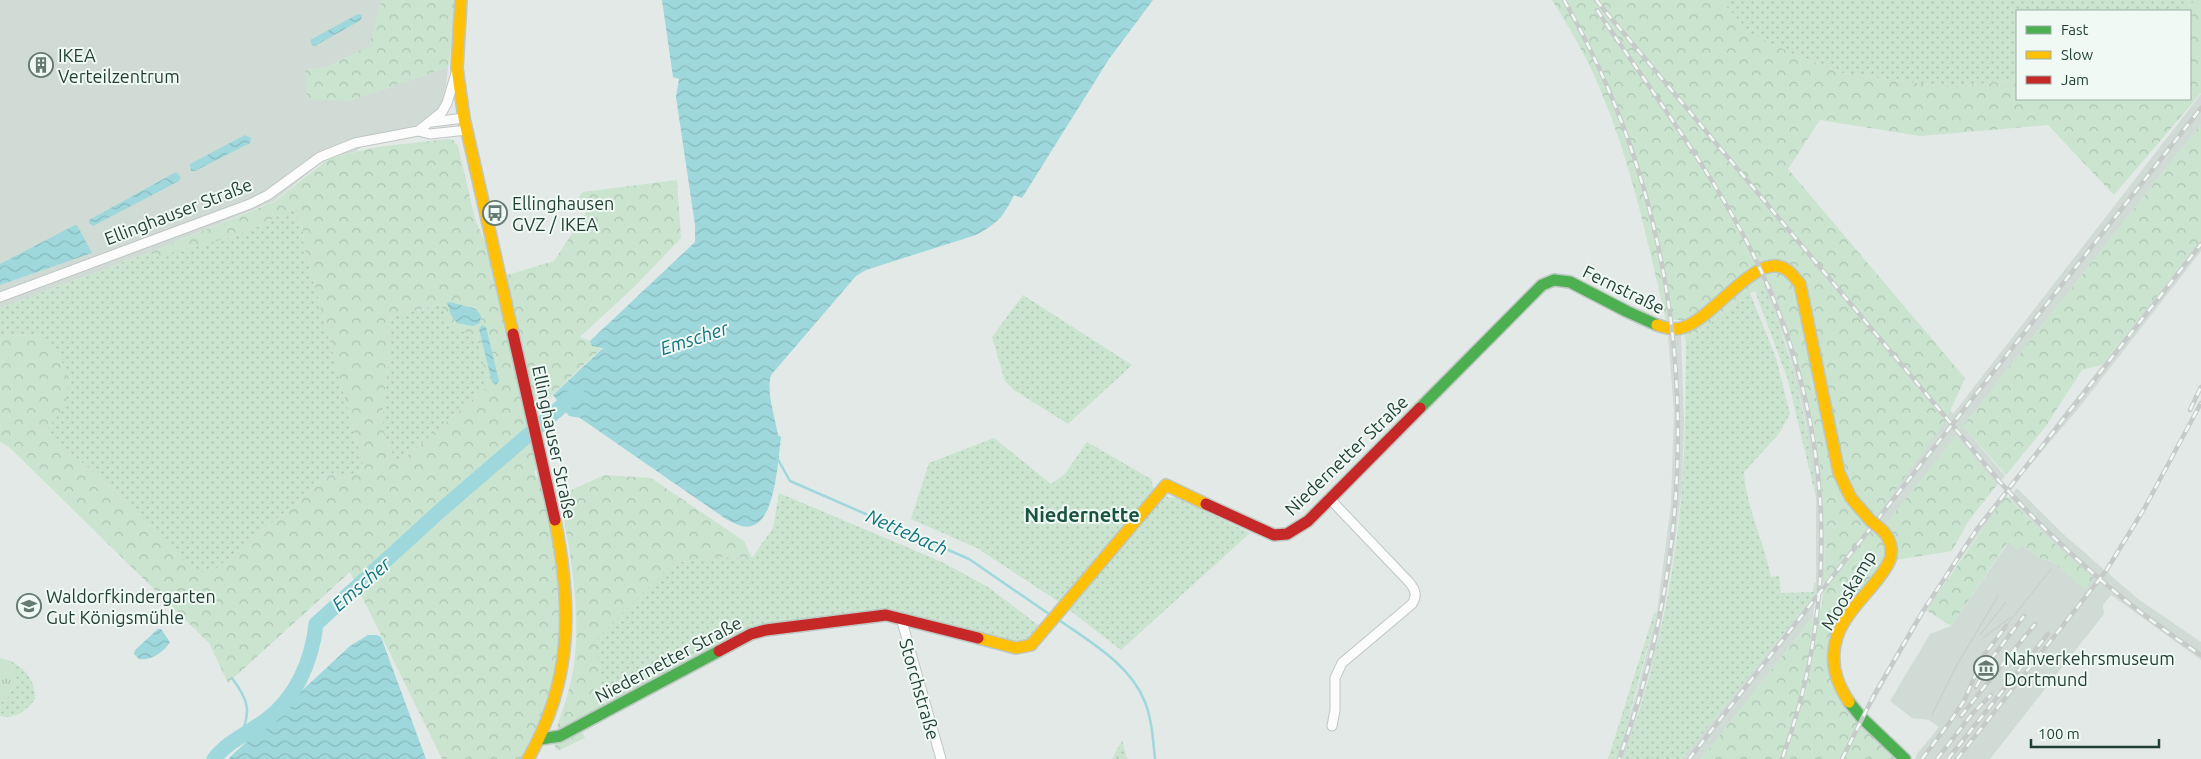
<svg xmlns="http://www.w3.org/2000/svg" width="2201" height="759" viewBox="0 0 2201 759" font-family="Ubuntu,sans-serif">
<defs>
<pattern id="grass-dots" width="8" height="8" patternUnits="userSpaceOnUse" patternTransform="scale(1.25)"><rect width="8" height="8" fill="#cae4d0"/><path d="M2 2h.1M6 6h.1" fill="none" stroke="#adc5b3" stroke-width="1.8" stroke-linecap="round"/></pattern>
<pattern id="forest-crowns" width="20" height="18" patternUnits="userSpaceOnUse" patternTransform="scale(1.25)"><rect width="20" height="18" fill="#cae4d0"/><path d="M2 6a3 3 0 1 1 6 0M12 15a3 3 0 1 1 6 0" fill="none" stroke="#adc5b3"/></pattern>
<pattern id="park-tufts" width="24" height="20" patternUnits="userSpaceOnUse" patternTransform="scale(1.25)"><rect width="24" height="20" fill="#cae4d0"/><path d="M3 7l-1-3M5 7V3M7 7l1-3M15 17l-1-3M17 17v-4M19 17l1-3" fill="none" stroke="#adc5b3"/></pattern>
<pattern id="water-waves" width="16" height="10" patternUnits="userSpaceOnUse" patternTransform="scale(1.25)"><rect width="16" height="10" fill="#9ed8dc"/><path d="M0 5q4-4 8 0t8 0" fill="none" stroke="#88babd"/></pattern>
</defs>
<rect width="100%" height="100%" fill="#e3e9e6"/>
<!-- built -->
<path fill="#d0dbd6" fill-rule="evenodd" d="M0,0h382l-12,46 -42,21 -23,3 44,31 99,-34 -2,19 -7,25 -23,19 -50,8 -9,13 -27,7 -10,6 -46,37 -121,50 -153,57z
M2201,94v30l-238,302 42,50 -8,9 -41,-49 -255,323h-19l134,-166v-95l-11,-81 -18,-72 -28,-70 13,9 19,49 15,53 15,81 4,40 -1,74 124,-174 5,7zM1824,583l-2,23 -9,10 3,-23z
M2201,240v11l-123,158 -55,65 -67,91 -30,45 -60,106 -3,-3 49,-88 59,-88 94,-125z
M1681,335l3,86 -2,66 -9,70 -16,90 -27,94 -7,18h-7l21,-67 20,-80 14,-108 3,-92 -6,-76z
M2017,488l45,45 76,66 63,43v18l-90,-65 -8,10 1,9 -114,145h-75l2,-5 22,-27 -10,-7 -17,-2 -22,-17 40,-67 21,-8 57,-83 14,2 19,14 11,2 26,23 15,-5 -43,-39 -41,-42z"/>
<!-- grass -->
<path fill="url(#grass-dots)" d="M1722,0h474l-14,11h-165v68l-65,9 -109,-15 -50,-19 -46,-22z
M292,208l11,21 1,17 60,222 -22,11 -10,-6 -121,100 -19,-2 -71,-74 -75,-66 20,-29 2,-13 -28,-54 -40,1v-28l153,-57 2,5 77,-19 23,-9z
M1764,287c30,71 44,135 52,211l-28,-118 -33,-89z
M1750,293l26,65 14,56 -12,21 -34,37c2,35 20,70 27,105l8,-1 2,17 32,-1 1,-9h2v10l-134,166h-59c31,-82 53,-185 59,-273 4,-48 3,-96 4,-144z
M1023,295l109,70 -64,59 -54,-34 -9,-9 -13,-44z
M441,304l15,25 17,6 4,3 11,43 -1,6 -88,76c-27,-34 -13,-66 -10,-105 1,-12 -1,-24 -1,-36l5,-6z
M994,438l57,46 14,-10 22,-32 64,37 3,11 16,8 6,-1 74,36 -129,117 -62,-48 -82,-54 -66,-29 18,-56z
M779,493l163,69 46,25 54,41 -11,17 -130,-27 -135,12 -159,75 -7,-25 -5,-40 78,-77 47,-6 32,1 21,-30z
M1657,612l-34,127 -7,20h-8l46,-146z
M11,661c16,9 24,20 24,38 -8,12 -21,21 -35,17v-16l5,3 10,-21z
M1122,740l5,19h-15z"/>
<!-- forest -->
<path fill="url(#forest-crowns)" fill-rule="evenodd" d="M382,0h77l-11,67 -99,34 -42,-2 -2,-29 23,-3 41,-21z
M1552,0h170l26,32 45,22 50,19 109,15 65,-9v20h173v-88h-8l14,-11h5v93l-87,102 -66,-70 -128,11 -100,-16 -32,49 177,209 -20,44 -70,96 7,11 74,-93 41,49 -28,35 -17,31 -63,10 -37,51 -22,61 70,86h-199l121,-153c10,-118 -8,-212 -50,-321l-22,8 -64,49 -5,-22h-15c-18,-76 -34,-154 -64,-226 -13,-33 -31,-64 -50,-94z
M2201,124v116l-99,125 -20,5 -36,56 -40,49 -43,-49z
M448,139l5,1 5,6 17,73 25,58 54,-16 33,-50 -7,-6 -2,-7 5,-6 94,-12 4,58 -46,48 -55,51 10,4 2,5 11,1 -77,72 16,42 -8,11 16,29 6,31 9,124 -37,103h-86l-92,-187 -122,111 -19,-40 -200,-196 -9,-5v-106l40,-1c19,16 34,40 26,66 -4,11 -14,21 -20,30l75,66 71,73 19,3 121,-100 10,6 22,-11 -60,-222 -1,-17 -11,-21 -37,20 -23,9 -77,20 -2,-6 121,-49 56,-44 47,-11zM454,302l6,4h6l15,10 -1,7zM441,304l9,23 23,8 4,3 11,43 -1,6 -88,76c-27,-34 -13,-67 -10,-105 1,-12 -1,-24 -1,-36l5,-6z
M604,475l47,3 93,63 8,17 -32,-1 -47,6 -77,77 9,68 -44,23 -4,-4c8,-23 16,-47 18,-71 5,-54 -5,-107 -16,-160z
M2006,496l44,44 44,38 -8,10 -8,-4 -26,-23 -11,-2 -19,-14 -5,5 -10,-7 -56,83 -25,-16z
M582,732l3,6 -28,13 -3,-7z"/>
<!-- park -->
<path fill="url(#park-tufts)" d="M0,658l11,3 4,21 -10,21 -5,-3z"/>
<!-- water -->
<path fill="url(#water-waves)" d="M662,0h491l-44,59 -87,139 -8,-3c-10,21 -17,29 -38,40l-110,35 -10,6 -85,99c-5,18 4,41 7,60l3,2c-3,21 -5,82 -29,89 -9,3 -18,-3 -26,-7l-146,-101 -11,-2 -16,-21 50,-47 -11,-2 -2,-5 105,-99v-17l-19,-128 3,-18 -6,-2z
M358,14l4,1 -1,5 -46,26 -3,-1 -2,-5z
M245,135l6,3 -1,5 -55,28h-4l-1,-7z
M176,172l5,5 -2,4 -86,45 -4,-3v-3z
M75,225h2l15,28 -92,32v-21z
M450,302l26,7 5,7 -1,7 -7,3 -16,-3 -6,-8 -4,-12z
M482,325l4,2 13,54 -3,4 -4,-3 -13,-53z
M158,629h3l9,13c-6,10 -19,19 -31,17l-5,-5 1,-4z
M368,635h9l4,2 45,122h-198l122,-113z"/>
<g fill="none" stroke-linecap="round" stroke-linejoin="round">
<!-- stream -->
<path stroke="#9ed8dc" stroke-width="2.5" d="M776,456l14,25 179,78 83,57
M1059,620c31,22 71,44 86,82 7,18 8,38 10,57
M232,678c17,23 19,32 9,58"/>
<!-- river -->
<path stroke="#9ed8dc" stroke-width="15" d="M214,759c14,-18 33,-25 52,-39 30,-22 46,-59 50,-96l125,-114 136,-117"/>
<defs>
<path id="street" d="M432,122l32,-4
M418,131l24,-19 5,-9 9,-30
M0,297l250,-93 18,-9 52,-38 35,-14 63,-12 12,3 37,-4
M1329,498l80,84c7,8 8,14 3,22l-70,59 -7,15v32l-3,16
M901,618l40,141"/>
<path id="fast" d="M1420,408l122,-123 12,-5 16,2 56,29 31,14
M1849,702l13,16 43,41
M541,739l19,-3 159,-85"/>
<path id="slow" d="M461,0l-4,68 7,50 49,216
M1657,325c6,2 13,4 19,4 34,-2 80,-82 111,-59 5,3 9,10 13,14l39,189 12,25 19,22
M978,638l38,10 15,-3 135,-160 40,19
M1849,702c-10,-16 -17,-31 -15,-50 2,-37 40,-60 55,-90 5,-11 1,-24 -7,-32
M528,759c45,-78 44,-153 27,-239"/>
<path id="jam" d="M513,334l42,186
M1206,504l68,31 13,-1 21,-13 112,-113
M719,651l32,-17 15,-4 120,-15 92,23"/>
</defs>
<!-- street casing -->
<use href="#street" stroke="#c0c6c3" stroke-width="11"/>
<!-- fast casing -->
<use href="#fast" stroke="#bec7c3" stroke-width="14"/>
<!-- slow casing -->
<use href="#slow" stroke="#bec7c3" stroke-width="14"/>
<!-- jam casing -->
<use href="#jam" stroke="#bec7c3" stroke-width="14"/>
<!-- street -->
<use href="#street" stroke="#fbfcfb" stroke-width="9"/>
<!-- fast -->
<use href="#fast" stroke="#4caf50" stroke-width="11"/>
<!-- slow -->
<use href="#slow" stroke="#ffc107" stroke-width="11"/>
<!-- jam -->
<use href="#jam" stroke="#c62828" stroke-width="11"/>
<!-- tram -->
<path stroke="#c6cbc9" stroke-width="1" d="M2006,626l45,-57
M1980,635l26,-33
M1983,638l28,-21
M1932,715l25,-50 41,-69"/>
<defs>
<path id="rail" d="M1564,0c133,233 147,509 55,759
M1596,0l404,482c60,66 126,124 201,173
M1597,10c52,78 112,157 154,240 81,160 93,340 31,509
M2190,410l11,-23
M1976,687l16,-29 32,-42
M1961,716l74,-92
M1689,759l512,-651
M1842,759l32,-64 49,-84 54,-82 224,-285
M1922,759l30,-40 12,-18 20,-46 22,-29
M1937,759l35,-45 19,-19
M1948,759l100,-125
M1957,759l149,-188 38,-62 57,-106"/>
</defs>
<!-- rail casing -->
<use href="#rail" stroke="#c6cbc9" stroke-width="4.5"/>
<!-- rail -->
<use href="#rail" stroke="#f0f9f4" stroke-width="2.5" stroke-dasharray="8" stroke-linecap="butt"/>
<defs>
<path id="slow-bridge" d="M1870,520l12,10"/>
</defs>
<!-- slow-bridge casing -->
<use href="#slow-bridge" stroke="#bec7c3" stroke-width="14" stroke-linecap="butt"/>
<!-- slow-bridge -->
<use href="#slow-bridge" stroke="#ffc107" stroke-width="11"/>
</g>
<!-- icons -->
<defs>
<symbol id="building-ring" viewBox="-11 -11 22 22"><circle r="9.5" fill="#f0f9f4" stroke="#647a72" stroke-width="1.5"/><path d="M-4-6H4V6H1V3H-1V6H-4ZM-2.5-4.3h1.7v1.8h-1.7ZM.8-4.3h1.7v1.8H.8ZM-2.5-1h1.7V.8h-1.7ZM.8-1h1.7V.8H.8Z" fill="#647a72"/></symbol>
<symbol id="bus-ring" viewBox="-11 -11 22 22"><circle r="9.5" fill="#f0f9f4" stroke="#647a72" stroke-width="1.5"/><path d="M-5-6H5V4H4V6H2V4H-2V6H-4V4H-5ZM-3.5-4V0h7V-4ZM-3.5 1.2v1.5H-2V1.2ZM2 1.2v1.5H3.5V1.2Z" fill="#647a72"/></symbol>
<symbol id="school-ring" viewBox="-11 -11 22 22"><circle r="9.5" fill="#f0f9f4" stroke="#647a72" stroke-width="1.5"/><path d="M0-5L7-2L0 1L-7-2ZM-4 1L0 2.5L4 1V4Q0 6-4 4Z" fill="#647a72"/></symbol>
<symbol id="museum-ring" viewBox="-11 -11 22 22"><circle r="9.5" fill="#f0f9f4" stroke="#647a72" stroke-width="1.5"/><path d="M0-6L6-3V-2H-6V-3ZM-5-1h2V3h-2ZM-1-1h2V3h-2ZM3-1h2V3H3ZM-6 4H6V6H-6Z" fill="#647a72"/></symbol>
</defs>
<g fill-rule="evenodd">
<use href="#building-ring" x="27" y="51" width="28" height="28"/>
<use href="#bus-ring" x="481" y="199" width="28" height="28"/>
<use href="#school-ring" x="15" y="592" width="28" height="28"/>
<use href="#museum-ring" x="1972" y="654" width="28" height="28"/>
</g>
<g text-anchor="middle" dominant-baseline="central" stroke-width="4" stroke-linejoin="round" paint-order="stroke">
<!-- poi labels -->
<g font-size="18" fill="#1f3e34" stroke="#f0f9f4" text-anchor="start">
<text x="58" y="55">IKEA<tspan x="58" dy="21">Verteilzentrum</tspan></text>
<text x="512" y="203">Ellinghausen<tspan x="512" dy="21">GVZ / IKEA</tspan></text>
<text x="46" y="596">Waldorfkindergarten<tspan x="46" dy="21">Gut Königsmühle</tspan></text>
<text x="2004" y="658">Nahverkehrsmuseum<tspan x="2004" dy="21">Dortmund</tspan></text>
</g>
<!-- street labels -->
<g font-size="18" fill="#1f3e34" stroke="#f0f9f4">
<text transform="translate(178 211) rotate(-21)">Ellinghauser Straße</text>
<text transform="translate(1624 289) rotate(26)">Fernstraße</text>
<text transform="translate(555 442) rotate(78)">Ellinghauser Straße</text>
<text transform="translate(1346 455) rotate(-44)">Niedernetter Straße</text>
<text transform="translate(1848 590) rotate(-59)">Mooskamp</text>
<text transform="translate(668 659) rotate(-28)">Niedernetter Straße</text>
<text transform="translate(920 689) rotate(74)">Storchstraße</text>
</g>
<!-- water labels -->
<g font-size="19" font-style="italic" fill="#137580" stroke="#f0f9f4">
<text transform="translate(694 338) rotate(-18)">Emscher</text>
<text transform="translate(907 532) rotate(24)">Nettebach</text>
<text transform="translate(361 584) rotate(-41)">Emscher</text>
</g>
<!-- quarter labels -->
<g font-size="20" font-weight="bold" fill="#195240" stroke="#f0f9f4">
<text x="1082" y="514">Niedernette</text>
</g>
</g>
<!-- legend -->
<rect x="2016" y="10" width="175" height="90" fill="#f0f9f4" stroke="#9caea7"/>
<rect x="2026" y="26" width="25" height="8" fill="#4caf50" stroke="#9caea7"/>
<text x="2061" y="35" font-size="15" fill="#1f3e34">Fast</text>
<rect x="2026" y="51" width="25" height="8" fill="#ffc107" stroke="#9caea7"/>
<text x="2061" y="60" font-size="15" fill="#1f3e34">Slow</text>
<rect x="2026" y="76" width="25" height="8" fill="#c62828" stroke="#9caea7"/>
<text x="2061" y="85" font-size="15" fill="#1f3e34">Jam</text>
<!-- scale -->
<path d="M2031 739v8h128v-8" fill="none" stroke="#1f3e34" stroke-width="2.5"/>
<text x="2038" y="739" font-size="15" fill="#1f3e34" stroke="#f0f9f4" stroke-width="4" paint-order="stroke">100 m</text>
</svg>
